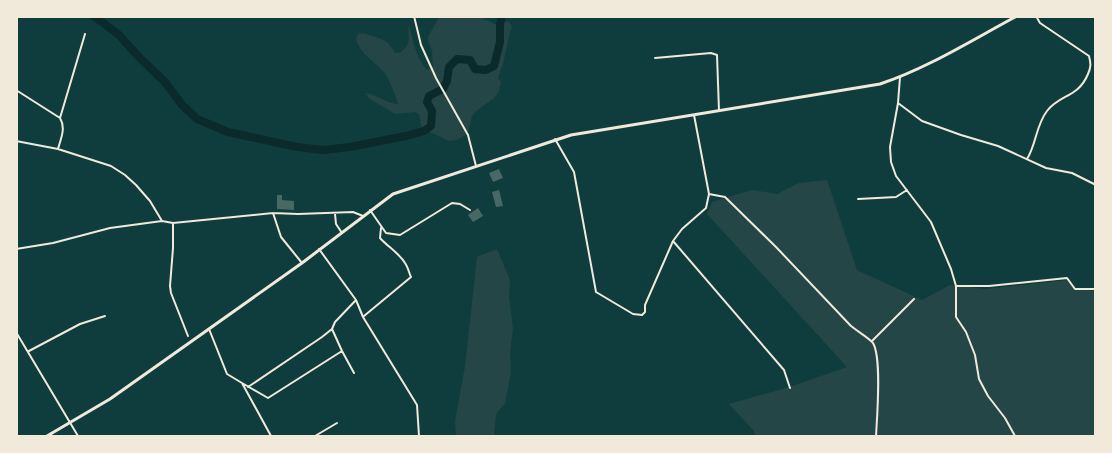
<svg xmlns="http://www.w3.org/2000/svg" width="1112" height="453" viewBox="0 0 1112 453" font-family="'Exo 2',sans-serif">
<rect width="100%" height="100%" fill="#0f3d3e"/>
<!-- green -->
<path fill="#244646" d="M442,17h38l17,8 7,-3h5l3,5 -2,5 -7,32 -5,14 3,4 -2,9 -5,7 -19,14 -3,4 -3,14 -2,4 -10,6 -8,1 -25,-12 -3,-4 -2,-10 -3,-3 -21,2 -25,-15 -5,-6c12,1 22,11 33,11 -1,-6 -10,-27 -14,-32 -10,-11 -24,-18 -28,-33l2,-5c6,-2 8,0 14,2 12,4 16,4 23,17h5c13,-10 7,-14 9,-28 4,16 7,33 18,45l6,-4 -1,-15 -4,-10v-4l10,-18z
M827,180l30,90 65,30 28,-15 35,4 83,-9 7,9 20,2v145h-340l-1,-5 -25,-27 60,-17 58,-20 -140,-153 5,-12 40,-12 25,4 22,-11z
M497,249l13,31 -1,16 4,33 -3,24 1,19 -6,32 -9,10 -2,22h-38l-1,-15 10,-55 12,-109z"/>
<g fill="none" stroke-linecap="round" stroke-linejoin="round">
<!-- river -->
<path stroke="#0a2a2b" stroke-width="8" d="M93,16l9,6 17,13 18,20 28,27 17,23 15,14 31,13 69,15 26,3 27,-3 56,-11 18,-5 7,-5 1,-15 -5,-9 2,-6 14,-7 4,-8 2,-14 8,-8 13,1 5,9 11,1 8,-4 6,-24v-18l2,-8"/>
</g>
<!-- building -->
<path fill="#486865" d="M499,169l4,9 -10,4 -4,-9z
M499,190l4,16 -7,1 -4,-15z
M277,195h5v5l12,1v9l-17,-1z
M478,208l5,8 -10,6 -5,-7z"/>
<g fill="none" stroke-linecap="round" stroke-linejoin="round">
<!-- minor -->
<path stroke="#f1e9da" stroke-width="2" d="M414,16l7,29 15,33 32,57 8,31
M655,58l56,-5 6,2 2,56
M900,77l-2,26 -8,44 1,15 5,14 35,46 20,47 5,17v31l10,15 9,23 4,24 9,17 17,22 10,18
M16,90l44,28c6,10 1,20 -2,31
M898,103l24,18 39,14 37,11 48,22 26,5 24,12
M60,118l25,-84
M555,139l19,33 22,120 37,22 9,1 3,-3v-7l28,-64 9,-12 24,-21 3,-14 -15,-79
M16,141l42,8 53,17 14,9 11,10 14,16 12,20
M1027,159c9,-14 9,-34 20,-48 13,-17 31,-13 41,-37 3,-7 3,-10 1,-18l-49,-33 -4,-7
M709,194l16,3 51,50 75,79c6,5 18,12 22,17 9,15 4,74 3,93
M858,199l38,-2 11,-7
M370,210l16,23 14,2 52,-32 8,1 10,6
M273,213l8,24 21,26
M335,214l1,10 6,9
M173,223v25l-3,38 1,7 17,43
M673,241l111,129 6,18
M16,249l37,-6 57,-15 52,-7 11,2 100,-10 25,1 55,-2 10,4
M319,249l37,51 7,17 54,88 2,31
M956,286h33l78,-8 8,11h21
M364,316l47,-39c-2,-4 -3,-10 -6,-14 -6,-10 -17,-16 -25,-25l1,-10
M209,329l18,45 15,9 29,53
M332,329l10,22 12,22
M16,332l62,104
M872,341l42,-42
M29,351l51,-27 25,-8
M242,383l26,15 74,-47
M248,387l74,-50 10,-8 3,-7 21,-22
M315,436l22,-13"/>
<!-- primary -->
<path stroke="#f1e9da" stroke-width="3" d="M47,436l63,-37 192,-136 91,-69 178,-59 309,-51c48,-16 92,-44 137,-68"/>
</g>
<!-- border -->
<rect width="1112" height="453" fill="none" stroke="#f1e9da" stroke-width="36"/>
</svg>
